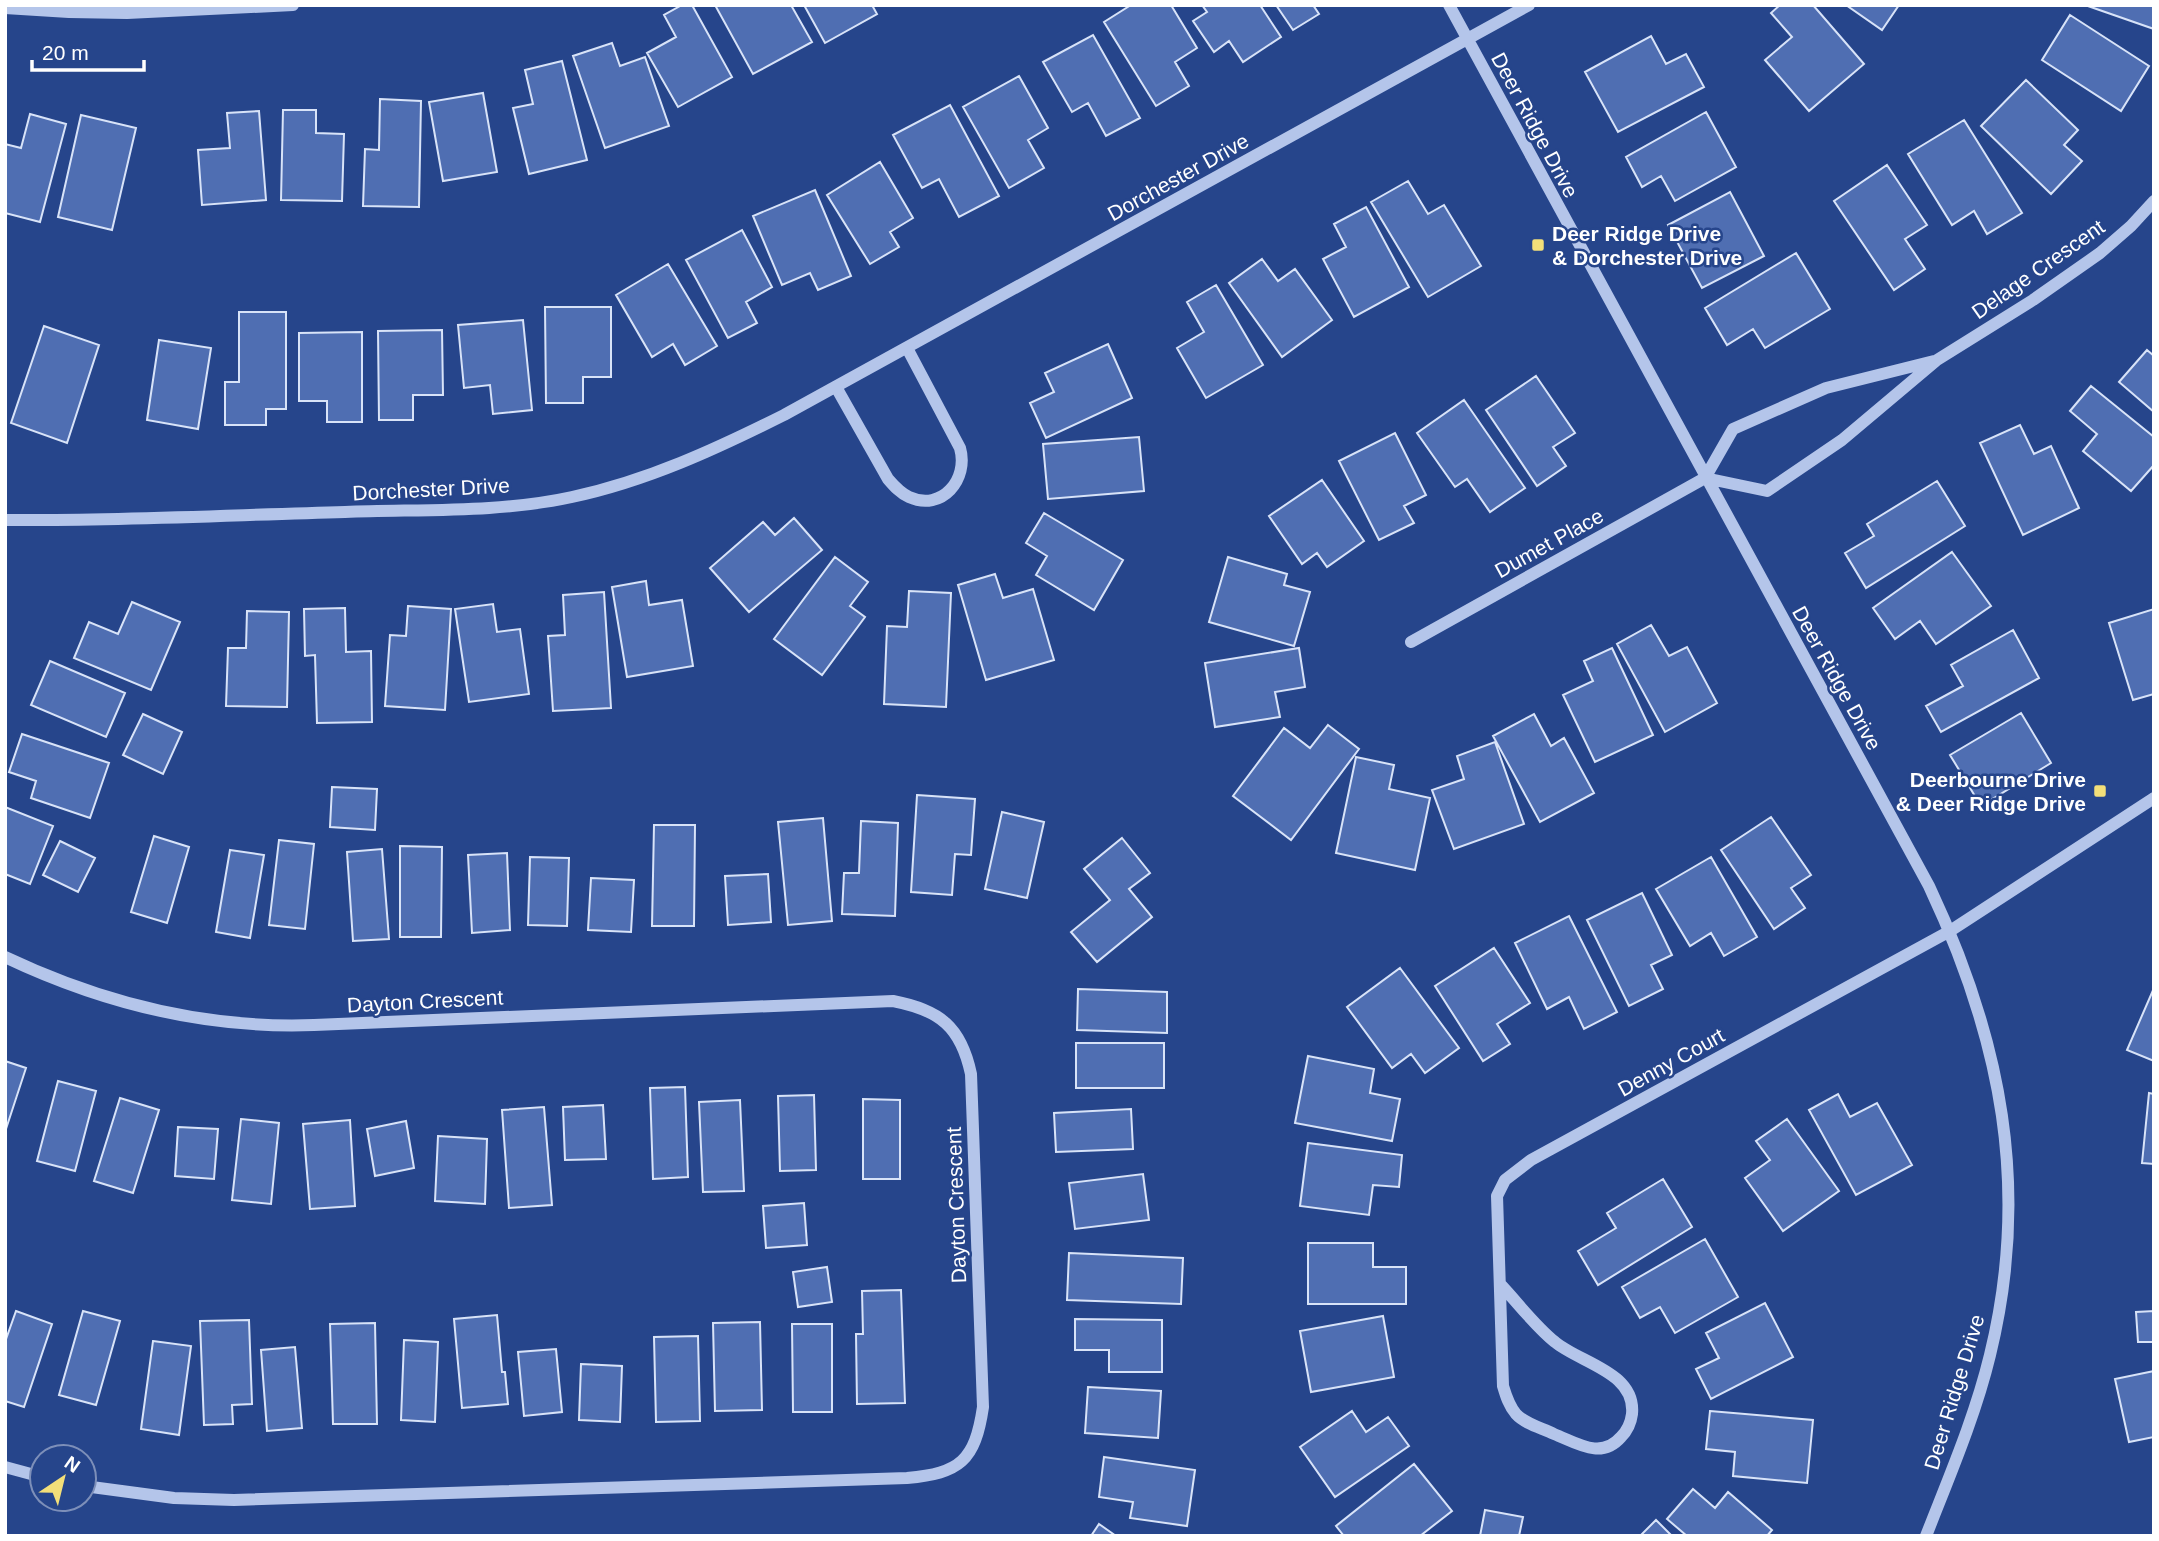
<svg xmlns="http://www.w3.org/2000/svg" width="2159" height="1541" viewBox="0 0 2159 1541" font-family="Helvetica,sans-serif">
<rect width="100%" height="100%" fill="#26458b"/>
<!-- building -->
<path fill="#4f6eb2" stroke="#d8e3f8" stroke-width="2" d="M682,5h10l40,72 -54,30 -31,-54 29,-16 -12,-22z
M715,5h76l21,37 -59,32z
M804,5h68l5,9 -52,29z
M1131,5h40l26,43 -22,14 14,24 -33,20 -52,-84z
M1202,5h58l21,32 -38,25 -14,-21 -15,11 -21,-31 14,-9z
M1276,5h37l6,9 -26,16z
M1780,5h33l51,59 -55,47 -44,-51 27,-23 -21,-24z
M1846,5h53l-17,25z
M2085,5h69v24z
M2070,15l79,51 -28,45 -79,-51z
M1093,35l47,83 -34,18 -18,-33 -16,9 -29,-50z
M1651,36l15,28 20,-10 18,33 -86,45 -33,-60z
M612,43l8,23 25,-9 24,69 -64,22 -32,-92z
M562,61l25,99 -58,14 -16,-66 20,-4 -8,-34z
M1019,76l29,52 -20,12 16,28 -35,20 -46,-81z
M2026,80l52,50 -14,15 18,16 -31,33 -70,-68z
M483,93l14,79 -54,9 -14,-79z
M380,99l41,2 -2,106 -56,-1 2,-57 14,1z
M950,105l49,91 -40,21 -20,-38 -17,9 -29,-53z
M283,110h33v23l28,1 -2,67 -61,-1z
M259,111l7,89 -64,5 -4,-55 32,-2 -3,-35z
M1706,112l30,55 -61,34 -14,-25 -19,11 -16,-30z
M30,114l36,10 -26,98 -35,-9v-69l16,4z
M81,115l55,13 -24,102 -54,-13z
M1964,120l58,93 -35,21 -13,-23 -22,14 -44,-71z
M880,162l33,56 -23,14 9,15 -29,17 -43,-69z
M1887,165l40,60 -22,14 20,30 -31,21 -60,-89z
M1408,181l20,33 16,-9 37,61 -53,31 -57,-95z
M815,190l36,86 -33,14 -8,-17 -28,12 -29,-69z
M1730,192l34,64 -62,32 -34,-63z
M1366,207l43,80 -55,30 -31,-58 23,-12 -12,-23z
M742,230l30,57 -26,15 11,21 -29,15 -42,-78z
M1796,253l34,56 -65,39 -12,-19 -26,16 -22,-37z
M1262,259l16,22 17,-12 37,51 -50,37 -53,-74z
M668,264l49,82 -32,19 -12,-21 -21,13 -36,-62z
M1216,285l47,80 -57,33 -29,-50 27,-16 -17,-30z
M545,307h66v70h-28v26h-37z
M239,312h47v97h-20v16h-41v-43h14z
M523,320l9,90 -39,4 -3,-29 -26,3 -6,-63z
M44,326l55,19 -32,98 -56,-20z
M442,330l1,65h-30v25h-34l-1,-89z
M362,332v90h-35v-21h-28v-68z
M159,340l52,8 -13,81 -51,-9z
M1108,344l24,54 -86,40 -16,-35 24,-11 -9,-19z
M2147,350l7,6v56l-35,-30z
M1536,376l39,57 -22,14 13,19 -29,20 -51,-76z
M2091,386l63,51v28l-23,26 -48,-40 14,-17 -27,-23z
M1464,400l61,88 -35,24 -23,-33 -12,8 -38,-54z
M2020,425l14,29 17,-8 28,62 -56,27 -43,-92z
M1395,433l31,62 -22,11 10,17 -35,17 -40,-79z
M1139,437l5,54 -96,8 -5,-55z
M1322,480l42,61 -37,26 -10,-14 -15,11 -33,-48z
M1937,481l28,45 -99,62 -21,-35 29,-17 -7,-12z
M1044,513l79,47 -29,50 -58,-35 11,-19 -21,-13z
M794,518l28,32 -73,62 -39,-44 53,-46 12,13z
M1952,552l39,54 -55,38 -16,-23 -25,18 -22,-31z
M835,557l33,25 -18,24 15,11 -43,58 -48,-36z
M1228,557l59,17 -3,11 26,7 -16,54 -85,-24z
M995,574l8,24 30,-9 21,71 -68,20 -28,-95z
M646,581l3,24 33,-5 11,66 -66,11 -15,-90z
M909,591l42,2 -5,114 -62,-3 3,-78 20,1z
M604,592l7,116 -58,3 -5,-75 17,-1 -2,-40z
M132,602l48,20 -29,68 -77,-32 15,-36 29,12z
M493,604l4,28 23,-3 9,65 -60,8 -14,-93z
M408,606l43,3 -6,101 -60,-4 5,-71 16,1z
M345,608l1,44 25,-1 1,71 -55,1 -2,-68 -10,1 -1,-47z
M2154,609v85l-21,6 -24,-77z
M247,611l42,1 -2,95 -61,-1 2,-58h18z
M1651,625l18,31 18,-9 30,56 -52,29 -48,-88z
M2013,630l26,48 -98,54 -15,-26 37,-20 -12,-21z
M1299,648l6,39 -30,5 5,25 -65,10 -10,-64z
M1612,648l41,87 -58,27 -32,-67 30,-14 -9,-20z
M50,661l75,32 -19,44 -75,-32z
M2021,713l30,50 -70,43 -31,-51z
M143,714l39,18 -19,42 -40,-19z
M1534,714l17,32 13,-8 30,55 -54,29 -47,-86z
M1328,725l31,24 -68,91 -58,-44 51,-68 26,20z
M22,734l87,29 -19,55 -59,-20 5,-17 -27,-9z
M1495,742l29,82 -70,25 -22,-59 32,-11 -7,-23z
M1356,757l38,8 -5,24 41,9 -15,72 -79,-17z
M332,787l45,2 -2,41 -45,-3z
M917,795l58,4 -4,56 -16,-1 -3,41 -41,-3z
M5,807l48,19 -23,58 -25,-10z
M1002,812l42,10 -17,76 -42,-9z
M1771,817l40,58 -20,13 14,20 -31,21 -53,-79z
M823,818l9,103 -44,4 -10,-103z
M861,821l37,2 -3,93 -53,-2 2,-41h15z
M654,825h41l-1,101h-42z
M154,836l35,11 -22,76 -36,-11z
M1122,838l28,35 -21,16 23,28 -55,45 -26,-30 39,-32 -26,-31z
M279,840l35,4 -9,85 -36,-4z
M60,841l35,17 -17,34 -35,-17z
M400,846l42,1 -1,90h-41z
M382,849l7,90 -36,2 -6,-89z
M230,850l34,5 -14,83 -34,-6z
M507,853l3,77 -38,3 -4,-78z
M530,857l39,1 -2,68 -39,-1z
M1711,857l46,80 -33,19 -13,-23 -21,13 -34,-57z
M768,874l3,48 -43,3 -3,-49z
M591,878l43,2 -3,52 -43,-2z
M1642,893l30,62 -21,10 12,24 -34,17 -42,-86z
M1569,916l48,96 -33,17 -15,-32 -22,12 -32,-66z
M1494,948l36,55 -33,21 13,20 -27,17 -48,-75z
M1400,968l59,80 -34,25 -14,-19 -19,14 -45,-61z
M2154,988v73l-27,-11z
M1078,989l89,3v41l-90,-3z
M1076,1043h88v45h-88z
M1308,1056l66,13 -4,24 30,6 -8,42 -97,-18z
M5,1061l21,7 -21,64z
M58,1081l38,10 -21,80 -38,-10z
M685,1087l3,90 -35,2 -3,-91z
M2149,1093l5,1v70l-12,-1z
M1838,1094l12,23 27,-14 35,62 -56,30 -47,-85z
M814,1095l2,75 -36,1 -2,-75z
M120,1098l39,12 -26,83 -39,-12z
M863,1099l37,1v79h-37z
M740,1100l4,91 -41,1 -4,-90z
M603,1105l3,54 -41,1 -2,-53z
M544,1107l8,98 -43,3 -7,-98z
M1131,1109l2,40 -77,3 -2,-39z
M241,1119l38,4 -8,81 -39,-4z
M1787,1119l52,72 -56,40 -38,-53 25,-18 -14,-19z
M350,1120l5,86 -45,3 -7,-85z
M406,1121l8,47 -39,8 -8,-47z
M178,1127l40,2 -4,50 -39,-3z
M438,1136l49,3 -2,65 -50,-3z
M1308,1143l94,12 -3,32 -26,-2 -4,30 -69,-9z
M1143,1174l6,46 -74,9 -6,-46z
M1663,1179l29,48 -94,58 -20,-34 38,-23 -9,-15z
M804,1203l3,42 -41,3 -3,-42z
M1705,1239l33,58 -63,36 -15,-26 -20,11 -18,-31z
M1308,1243h65v24h33v37h-98z
M1069,1253l114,5 -2,46 -114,-4z
M827,1267l5,35 -34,5 -5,-35z
M901,1290l4,113 -48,1 -1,-70h7l-1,-43z
M1765,1303l28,54 -82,42 -15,-30 23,-11 -13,-25z
M16,1311l36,13 -28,83 -19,-6v-59z
M83,1311l37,10 -24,84 -37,-10z
M2154,1311v31h-16l-2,-30z
M497,1315l5,57h3l3,32 -46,4 -8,-89z
M1383,1316l11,61 -83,15 -11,-61z
M1075,1319l87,1v52h-53v-22h-34z
M249,1320l3,84 -20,1 1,19 -29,1 -4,-104z
M760,1322l2,88 -47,1 -2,-88z
M375,1323l2,101h-44l-3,-100z
M792,1324h40v88h-39z
M698,1336l2,85 -44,1 -2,-85z
M404,1340l34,2 -3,80 -34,-2z
M153,1341l38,5 -12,89 -38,-6z
M295,1347l7,81 -35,3 -6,-81z
M556,1349l6,63 -38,4 -6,-64z
M581,1364l41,2 -2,56 -41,-2z
M2154,1371v66l-25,5 -14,-63z
M1088,1387l73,4 -3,47 -73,-5z
M1352,1411l14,21 22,-15 21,29 -74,51 -35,-50z
M1710,1411l103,9 -6,63 -74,-7 2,-24 -29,-3z
M1104,1457l91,13 -8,56 -57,-8 3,-16 -34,-5z
M1414,1464l38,47 -32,25h-76l-8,-10z
M1693,1489l22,19 13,-16 44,38 -5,6h-80l-20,-17z
M1485,1510l38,7 -4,19h-39z
M1656,1520l16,16h-32z
M1099,1524l17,12h-25z"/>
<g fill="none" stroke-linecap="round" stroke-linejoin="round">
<!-- minor -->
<path stroke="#b4c5ea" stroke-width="12" d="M1449,5l480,881c72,153 102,302 61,469 -15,62 -41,122 -64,181
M5,8l64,4 58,1 166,-8
M836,387l52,92c6,7 12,14 21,18 33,15 60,-18 51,-49l-53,-100
M1705,478l62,13 75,-51 95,-80 96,-60 67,-47 31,-27 23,-25
M1705,478l28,-49 93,-41 108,-27
M5,520c113,1 227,-5 340,-8 75,-3 154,1 227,-15 75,-16 144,-48 212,-82l745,-410
M1411,642l294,-164
M5,957c97,46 202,72 309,68l579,-24c47,9 68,26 78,73l12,333c-8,54 -23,66 -76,71l-673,22 -60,-2 -90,-12
M1500,1284c18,19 35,42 55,58 25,21 81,30 77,72 -1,8 -5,17 -11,23 -20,23 -44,6 -67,-3 -12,-6 -29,-10 -38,-20 -7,-8 -10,-18 -13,-28l-6,-190 8,-16 26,-20 419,-229 204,-133
M5,1467l37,10"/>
</g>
<!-- markers -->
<g fill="#f3df79" stroke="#26458b" stroke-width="2.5">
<rect x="1531" y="238" width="14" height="14" rx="3.5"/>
<rect x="2093" y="784" width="14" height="14" rx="3.5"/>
</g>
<g text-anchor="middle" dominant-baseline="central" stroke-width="5" stroke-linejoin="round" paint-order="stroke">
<!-- street labels -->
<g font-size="21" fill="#fff" stroke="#26458b">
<text transform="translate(1535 125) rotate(62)">Deer Ridge Drive</text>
<text transform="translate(1178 177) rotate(-29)">Dorchester Drive</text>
<text transform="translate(2038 269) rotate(-35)">Delage Crescent</text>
<text transform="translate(431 489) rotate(-3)">Dorchester Drive</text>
<text transform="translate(1549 543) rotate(-29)">Dumet Place</text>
<text transform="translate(1837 678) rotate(61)">Deer Ridge Drive</text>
<text transform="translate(425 1001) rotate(-3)">Dayton Crescent</text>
<text transform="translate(1671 1062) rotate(-29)">Denny Court</text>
<text transform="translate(956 1205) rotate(-92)">Dayton Crescent</text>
<text transform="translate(1954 1392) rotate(-73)">Deer Ridge Drive</text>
</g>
<!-- poi labels -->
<g font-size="21" font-weight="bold" fill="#fff" stroke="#26458b" text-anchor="start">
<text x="1552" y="233">Deer Ridge Drive<tspan x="1552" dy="24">&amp; Dorchester Drive</tspan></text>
<text x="2086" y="779" text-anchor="end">Deerbourne Drive<tspan x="2086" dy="24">&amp; Deer Ridge Drive</tspan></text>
</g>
</g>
<!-- border -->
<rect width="2159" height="1541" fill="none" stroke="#ffffff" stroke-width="14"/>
<!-- north arrow -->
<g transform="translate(63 1478) rotate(35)"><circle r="33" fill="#26458b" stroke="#7d8fb9" stroke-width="2"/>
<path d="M0-5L12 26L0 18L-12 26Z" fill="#f3df79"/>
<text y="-10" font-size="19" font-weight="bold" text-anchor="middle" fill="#ffffff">N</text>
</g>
<!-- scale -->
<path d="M32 60v10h112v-10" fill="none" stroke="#ffffff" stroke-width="3.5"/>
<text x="42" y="60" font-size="21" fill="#ffffff" stroke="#26458b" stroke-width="5" paint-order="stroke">20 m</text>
</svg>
